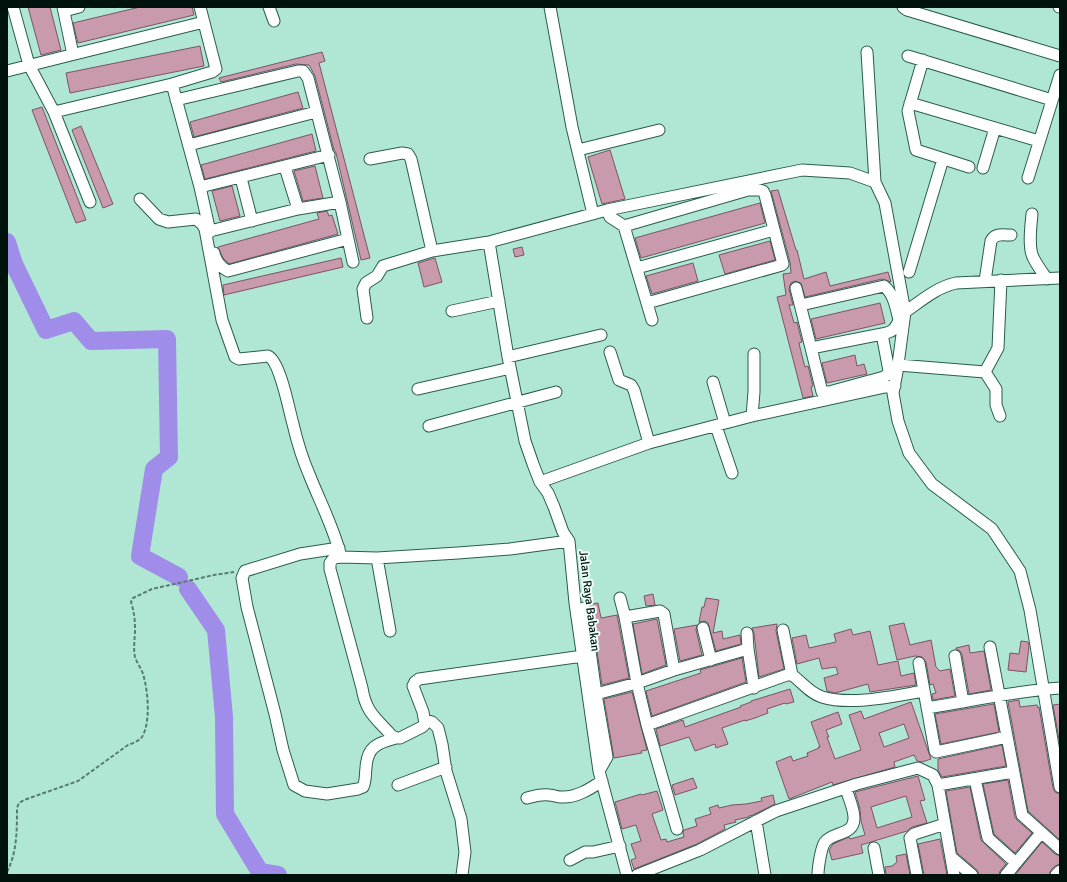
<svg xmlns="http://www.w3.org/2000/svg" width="1067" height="882" viewBox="0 0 1067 882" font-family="Signika,sans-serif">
<rect width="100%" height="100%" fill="#b0e7d4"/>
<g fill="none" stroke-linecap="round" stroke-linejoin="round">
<!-- river -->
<path stroke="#a08dea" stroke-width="18" d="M7,242l7,22 32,66 28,-9 17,20 76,-2 2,118 -15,12 -14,87 39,21
M188,589l28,41 8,87 1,97 35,58 18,3"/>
</g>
<!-- building -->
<path fill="#c999ad" stroke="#7d5365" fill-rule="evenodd" d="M28,7h22l11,43 -20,5z
M140,7h52l2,8 -116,28 -5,-20z
M200,46l4,20 -134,27 -4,-20z
M322,52l3,9 -6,2 51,195 -9,2 -25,-107 -2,-3 -19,-74 -6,-11 -13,-1 -75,18 -2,-4z
M298,92l5,16 -109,29 -4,-15z
M42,107l44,113 -10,3 -44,-113z
M81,126l32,78 -10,4 -31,-78z
M312,134l4,17 -111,28 -4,-14z
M610,150l15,49 -23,5 -14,-47z
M315,166l8,32 -20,3 -9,-30z
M232,186l8,30 -20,5 -8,-30z
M778,190l18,60h1l7,29 22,-7 4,14 58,-14 3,10 -9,-3 -77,18 -4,-14 -6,-2 -4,2 -2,6 4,16h-4l5,18 3,-1 5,20 -3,1 2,9 4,15 3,-1 5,20 -2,1 2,9 -10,2 -26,-101 9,-2 -3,-21 8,-1 -1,-11 -19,-71z
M760,203l5,20 -124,35 -6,-20z
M327,211l2,5 3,-1 6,19 -109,30 -6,-6 -5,-11 101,-28 -2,-6z
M770,241l5,19 -50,14 -6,-19z
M522,247l2,8 -9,2 -2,-8z
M341,258l2,9 -119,28 -1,-10z
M435,258l7,24 -18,5 -6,-24z
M693,263l5,18 -46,13 -6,-18z
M880,303l5,20 -69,16 -5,-20z
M855,355l2,11 7,-2 3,10 -40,9 -5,-20z
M653,594l2,11 -9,1 -2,-10z
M706,598l13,2 -6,33 9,-2 1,8 17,-4 1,9 -25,7 -8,-28 -3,-2 -6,1 3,-15h2z
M598,603l3,15 16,-3 12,63 -27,7 -12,-81z
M657,619l9,46 -24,9 -9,-50z
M904,623l6,22 21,-5 5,27 4,4 10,-2 5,27 -22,4 -1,-6 4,-1 -3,-9 -3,1 -4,-23 -4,-5 -7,-1 -18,4 -8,-34z
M777,624l-1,7 8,38 -25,8 -5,-44 -2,-5z
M697,625l-1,5 6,25 -22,6 -6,-32z
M851,629l2,6 17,-4 8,34 20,-4 3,15 13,-3 2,12 -46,7 -2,-8 -33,9 -8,-2 -3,-13 14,-4 -2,-7 -14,2 -3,-11 -22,6 -5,-26 14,-3 3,13 27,-6 -2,-8z
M1021,641l7,1 1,4 -3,26 -18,-2 2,-17 9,1z
M969,645l1,8 14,-2 7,39 -22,4 -7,-39 -2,-4 -4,-2v-1z
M742,658l4,24 -94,34 -6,-25 55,-18 -1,-3z
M790,689l4,13 -8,2 -1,-1 -18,6 1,4 -13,5 -10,3v-1l-23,8 6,16 -12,4 -1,-4 -20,7 -6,-14 -29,9 -4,-17 27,-9 2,7 56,-20 -1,-1 11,-4v-1z
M632,692l15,58 -6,1 1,2 -28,5 -10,-59z
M1019,700l1,7 17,-2 1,3 1,-1 14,81 2,4 5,2v46l-32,-29 -20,-109z
M911,702l20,57 -9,3 -5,-1 -3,-6 -20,7 1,5 -62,18 -1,-3 -43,17 -13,-37 15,-6 2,5 15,-5 -1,-3 12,-5 -1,-1h2l-9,-25 27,-10 4,12 -16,6 3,7h-2l8,22 26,-9 -12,-35 12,-4 3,8zM904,724l5,14 -25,9 -5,-14z
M994,704l5,28 -58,12 -6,-30z
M1060,704v41l-7,-40z
M1002,745l4,21 -64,11 -4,-7v-11z
M918,776l7,24 -5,1 7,22 -15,4 -5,4 -46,14 2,8 -31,7 -3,-10 4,-6 16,-7 1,2 15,-4 -4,-14 -1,-12 -5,-17zM906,796l6,21 -35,11 -6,-21z
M693,778l4,10 -22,7 -3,-10z
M1008,780l7,37 2,3 15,13 -17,20 -21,-19 -11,-50z
M970,787l11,53 25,24 -6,7 -1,4h-20l-2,-5 -20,-17 -11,-62z
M657,791l6,19 -11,4 9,26 5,-1 1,3 17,-5 -1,-4 1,-3 13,-4 -2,-7 16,-5 -2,-6 9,-3 1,3 13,-3 14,-1 16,-3 -1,-3 12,-3 2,9 -22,11 -4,1v1l-14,3 1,2 -12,3 1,4 -28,15 -63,25 -3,-9 5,-2 -5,-14 10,-3 -5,-16 -14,4 -7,-27 26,-8 1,1z
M940,839l7,36h-23l-6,-31z
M1042,842l13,12 5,2v8l-5,2 -4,4 -2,5h-34z
M906,854l4,21h-24l-1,-8 7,-1 5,-4 -1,-6z"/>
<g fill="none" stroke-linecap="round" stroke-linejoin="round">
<defs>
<path id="minor" d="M13,7l16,58 25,47 36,90
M63,7l9,43 3,4 129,-32
M269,7l5,14
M550,7l22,120 21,87
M903,7l4,3 153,46
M1059,7h1
M64,11l15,-4
M867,52l8,130
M908,56l144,44
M923,60l-15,51 8,39 53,17
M7,71l68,-17
M172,84l28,103 10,45
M176,100l122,-29h5l5,7 32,124 13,60
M910,103l129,38
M54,112l118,-28 40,-12 4,-3 -16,-62
M189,145l127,-33
M578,150l81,-20
M370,159l32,-6 6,1 3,5 21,92
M285,167l13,42
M983,168l12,-40
M241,178l11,43
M1028,178l32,-103
M200,187l129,-32
M140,199l19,20 9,3 28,-3 6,5 3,5 17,91 13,37 4,2 29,-3c12,5 21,54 25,68 4,17 9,34 16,50 11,28 25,54 32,83
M607,210l3,7 14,9 28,94
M1032,214c-1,11 -4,33 1,43 3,7 9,15 14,22
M624,226l124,-36h11l4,1 2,4 18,69 -1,1 -135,38
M210,231l88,-22 42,-7
M489,242l19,115 17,84 8,23 7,18 8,11 6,14 9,25 6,9 6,62 24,168 28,104
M214,253c2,9 6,14 14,18l120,-32
M637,268l137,-38
M909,272l34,-113
M1060,278l-104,5c-19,4 -35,18 -51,29l-8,60 -4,21 5,28 11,32 23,31 60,45 28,42 10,39 30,177
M985,281l6,-40c4,-8 11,-6 20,-6
M796,288l26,104h7l55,-15 4,-3 1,-3 -7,-37c10,-2 13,-4 17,-14 -3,-12 -5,-26 -15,-34l-83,19
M452,311l47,-10
M367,318l-4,-29 3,-6 11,-7 6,-10 49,-15 57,-9 118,-32 195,-40 48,3 25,9 10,21 20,109
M811,348l71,-14
M610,352l9,28 12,5 3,5 15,53
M508,357l93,-22
M898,365l87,7
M713,382l12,41
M418,389l92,-21
M752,416l2,-24v-38
M1000,416l-4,-11v-16l-11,-17 13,-24 3,-68
M429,426l127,-34
M716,426l16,47
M540,482l109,-39 103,-27 133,-29 10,-1
M569,541l-59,8 -52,4 -81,5 -36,-1 -7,1 -4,5v6l32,119c4,25 14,30 30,48l4,2h4l22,-11 3,-3 -2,-12 -10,-26 2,-4 4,-3 164,-23
M339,548l-39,6 -55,17 -3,7 5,29 28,107 8,36 11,35 11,6 22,3 31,-5 5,-2c3,-6 2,-12 3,-19 1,-21 11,-25 30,-30
M377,558l13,73
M620,598l5,19
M584,608l12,86 11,63 -8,14
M703,628l8,32
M783,630l9,45
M747,633l1,16 6,39
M990,647l32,168 38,34
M955,656l8,46
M919,663l16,88 1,1 71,-15
M674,670l-10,-56 -4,-3 -35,6 12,66 10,42 140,-50h5c10,7 17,18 30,22 29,9 72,-1 102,-6
M596,694l41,-11 37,-13 74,-21
M927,708c44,-7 88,-17 133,-20
M425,720l7,2 6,6 4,16 4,27 15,48 4,33 -3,23
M647,725l30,104
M975,779l12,55 1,4 28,25
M398,785l48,-18
M938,785l75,-13
M527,798c7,-2 14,-4 22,-3 4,0 8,2 12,2 15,1 29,-8 41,-16
M756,821l9,54
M874,848l5,27
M951,857l21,18
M570,860l15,-8h8l27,-6
M637,875l63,-25 76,-39 81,-27 61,-16 15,7 5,10 16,90
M818,875c0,-7 3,-28 7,-33 9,-11 29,-6 29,-24 0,-10 -6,-21 -8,-30
M917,875l-7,-37 4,-4 31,-10
M1006,875l35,-42
M1056,875l4,-4"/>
</defs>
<!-- minor casing -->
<use href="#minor" stroke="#285d4e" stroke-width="13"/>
<!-- path -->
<path stroke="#587d70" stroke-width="2" stroke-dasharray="4 2" stroke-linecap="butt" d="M7,872c10,-20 10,-41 10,-64l2,-5 5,-3 54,-19 50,-36c5,-2 11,-4 14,-8 9,-15 6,-47 1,-63 -2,-6 -6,-11 -8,-17 -2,-9 0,-18 0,-28 0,-9 -1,-18 -4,-27l2,-4 19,-9 62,-14 20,-3"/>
<!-- minor -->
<use href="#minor" stroke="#fff" stroke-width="11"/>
</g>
<g text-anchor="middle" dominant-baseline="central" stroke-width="4" stroke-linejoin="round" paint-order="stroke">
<!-- street labels -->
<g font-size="12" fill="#00120c" stroke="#eefff9">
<text transform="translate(589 601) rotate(83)">Jalan Raya Babakan</text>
</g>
</g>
<!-- border -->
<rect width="1067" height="882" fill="none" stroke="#00120c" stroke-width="16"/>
</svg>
